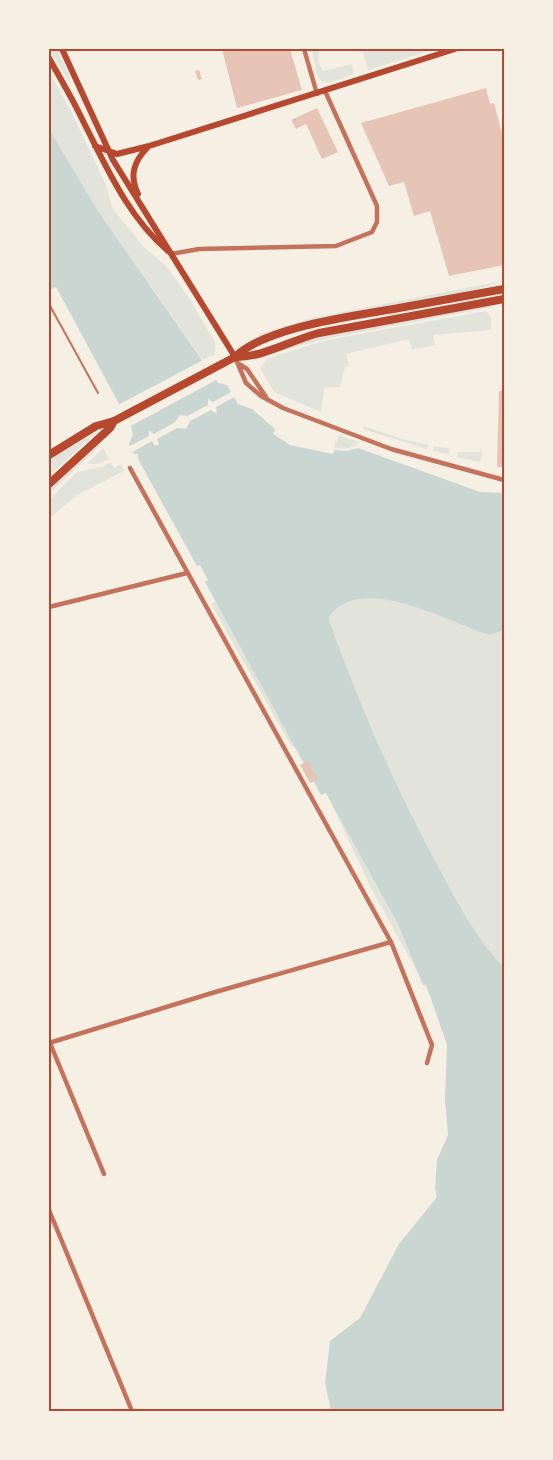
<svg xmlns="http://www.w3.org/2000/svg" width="553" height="1460" viewBox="0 0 553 1460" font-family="Montserrat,sans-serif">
<rect width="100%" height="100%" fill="#f6efe4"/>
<!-- green -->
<path fill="#e2e4dc" d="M49,49h8l12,26 1,8z
M312,49h7l-1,12 5,10 28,-7 3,10 -24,9 -8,-1 -6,-10z
M362,49h74l-68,21z
M49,71l22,40 34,72 8,26 31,38 22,19 21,29 28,47v12l-12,6 -105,-149 -49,-82z
M502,281l-22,8 -166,31 -56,18v-3l53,-17z
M493,305v2l-163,31 -65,17 54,-18z
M486,311l5,6v13l-58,5 2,10 -23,5 -3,-11 -63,15 3,12 -4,1 -5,20 -16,1 -3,24 -47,-20 -14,-24 6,-7 -1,-2 62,-19z
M364,426l38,13 27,6 -2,4 -64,-20z
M100,430l-5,4 -46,42v-17z
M339,435l19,7 -1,3 -11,4 -12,-1 1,-7 2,1z
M106,437l-9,12 -48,45v-4z
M434,446l16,3 -1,5 -16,-3z
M103,448l6,11 -11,5h-11z
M481,448l1,7 -2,7 -23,-5 2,-5h21z
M111,462l3,6 7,-4 3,7 -47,24 -28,24v-19l28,-28 24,-5z
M388,496l116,29v886l-69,-210 31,-140 -95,-173 -45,-96 -32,-46 -2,1 -81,-143z"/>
<!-- water -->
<path fill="#c9d6d2" d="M49,129l49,82 120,172 9,2 11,19 14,5 23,20 -2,5 17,11 43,9 1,-4 12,1 12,-3 122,44 24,1v137l-14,5c-39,-12 -112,-54 -150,-29 -6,4 -10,7 -11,14 29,82 63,160 104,237 21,39 40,78 71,111v443h-173l-6,-28 5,-42 30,-23 39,-74 38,-47 -2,-8 2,-29 11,-25 -3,-35 2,-55 -21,-61 -3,1 -25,-61 -72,-131 -5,2 -116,-213 3,-2 -8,-15 -3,1 -59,-107v-5h-4l-5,-10 4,-10 -2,-8 -75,-139 -7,3z"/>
<!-- pier -->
<path fill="#f6efe4" d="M205,359l13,20 -89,48 -11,-22z
M233,391l3,5 -20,11 1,7 -6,-4 -21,11 -4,8 -9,-1 -20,11 2,5 -4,2 -3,-5 -21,12 -3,-6 21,-11v-6l5,4 21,-12 5,-7 7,1 21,-11v-6l5,3z"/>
<!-- building -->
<path fill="#e6c5b7" d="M222,49h68l12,41 -65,18z
M199,70l3,9 -4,1 -3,-9z
M486,88l4,16 4,-1 10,38v124l-55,11 -19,-65 -16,5 -10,-34 -15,4 -28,-63z
M317,108l21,44 -16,7 -16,-35 -10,5 -5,-9z
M499,391h5v76h-7z
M308,761l10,18 -8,4 -10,-18z"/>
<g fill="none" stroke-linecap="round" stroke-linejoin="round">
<!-- service -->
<path stroke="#c5725c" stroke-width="2" d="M49,304l49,89"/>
<!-- minor -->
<path stroke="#c5725c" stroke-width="4.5" d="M304,49l13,45
M171,254l28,-5 137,-3 36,-14 5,-10v-16l-52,-115
M235,357l11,26 15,13 22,12 108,41 113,31
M239,364l8,5 19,28
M130,468l261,474 41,103 -5,18
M49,607l138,-34
M49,1043l163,-50 179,-51
M50,1043l54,131
M49,1210l83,201"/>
<!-- secondary -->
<path stroke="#b5482f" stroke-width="6" d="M62,49l51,111 122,197
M49,58c12,22 25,43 35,65 23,45 44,94 84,128
M95,146l22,8 32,-8 306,-97
M138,194c-9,-19 -4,-33 10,-47"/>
<!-- trunk -->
<path stroke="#b5482f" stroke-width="8" d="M235,357c26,1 57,-17 84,-24l185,-34
M49,455l47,-29 18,-5 121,-64c32,-31 120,-41 164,-49 35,-6 70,-13 105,-19
M49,484l61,-56 4,-7"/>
</g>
<!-- border -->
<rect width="553" height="1460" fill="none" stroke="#f6efe4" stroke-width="100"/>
<rect x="50" y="50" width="453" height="1360" fill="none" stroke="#b5482f" stroke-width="2"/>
</svg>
